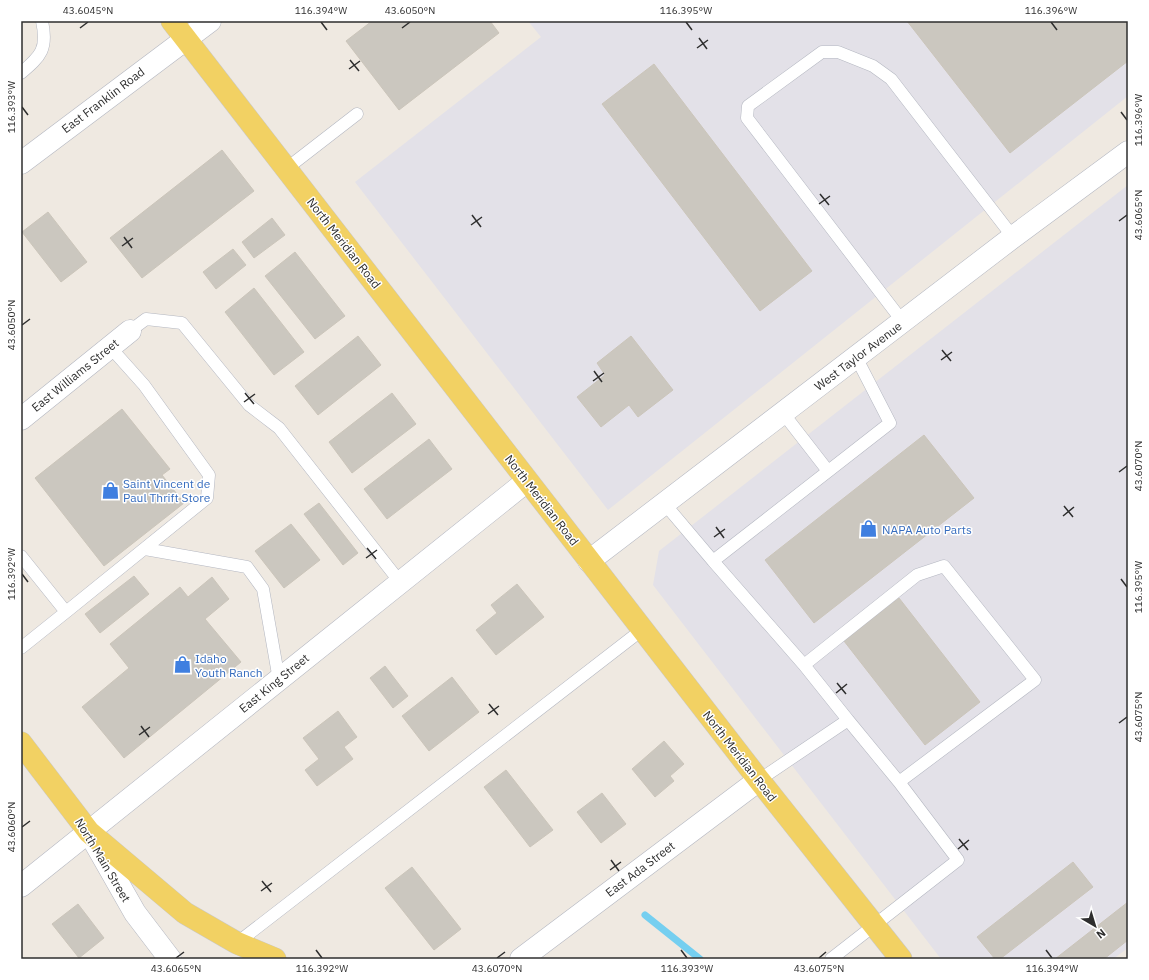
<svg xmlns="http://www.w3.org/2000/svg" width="1149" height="980" viewBox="0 0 1149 980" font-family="'IBM Plex Sans',sans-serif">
<rect width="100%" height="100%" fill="#efe9e1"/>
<!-- industrial -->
<path fill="#e3e1e8" d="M528,21h600v75l-520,414 -253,-328 186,-145z
M1128,185v763l-15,11h-172l-288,-374 6,-34z"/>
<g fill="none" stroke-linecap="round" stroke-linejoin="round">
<!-- stream -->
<path stroke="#75cff0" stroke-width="7" d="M645,915l55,44"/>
</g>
<!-- building -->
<path fill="#cbc7bf" stroke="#cbc5ba" d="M372,21h118l9,12 -100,77 -53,-69z
M907,21h221v40l-118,92z
M654,64l158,207 -52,40 -158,-207z
M222,150l32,41 -112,87 -32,-40z
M48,212l39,50 -26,20 -39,-50z
M272,218l13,17 -31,23 -12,-16z
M233,249l13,16 -30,24 -13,-17z
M295,252l50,64 -30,23 -50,-63z
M254,288l50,64 -30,23 -49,-63z
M358,336l23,29 -63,50 -23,-29z
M631,336l42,54 -35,27 -9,-12 -28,22 -24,-30 28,-22 -8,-12z
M392,393l24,31 -64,49 -23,-31z
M122,409l48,60 -8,6 22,28 -80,63 -69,-88z
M924,435l50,63 -160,125 -49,-63z
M429,439l23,30 -65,50 -23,-30z
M319,503l39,50 -15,12 -39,-51z
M291,524l29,36 -36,28 -29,-37z
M134,576l15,18 -49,39 -15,-19z
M212,577l17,22 -24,20 36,43 -117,96 -42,-51 47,-39 -19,-24 70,-57 8,10z
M517,584l27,33 -48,38 -20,-25 21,-17 -6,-8z
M899,598l81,104 -55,43 -81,-104z
M385,666l23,30 -15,12 -23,-30z
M452,677l27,35 -50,39 -27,-35z
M338,711l19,26 -13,10 9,12 -36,27 -12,-16 14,-11 -16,-21z
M664,741l20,23 -14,12 4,5 -19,16 -23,-28z
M506,770l47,60 -23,17 -46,-60z
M602,793l24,31 -25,19 -24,-31z
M1073,862l20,25 -93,72h-5l-18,-22z
M412,867l49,62 -27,21 -49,-62z
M1128,902v38l-24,19h-49z
M78,904l26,34 -25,20 -27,-34z"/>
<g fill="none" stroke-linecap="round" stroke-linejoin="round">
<defs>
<path id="service" d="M21,73c20,-17 27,-24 21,-52
M286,169l71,-55
M903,322l-156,-204 1,-12 74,-54h16l35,14 18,13 122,158
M130,331l16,-12 36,4 67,82 30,23 121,154
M783,413l45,58
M664,503l49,58 177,-138 -34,-66
M145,549l102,18 16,22 16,91
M21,556l45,56 -45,36
M713,561l91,104
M66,612l141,-114 2,-23 -65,-90 -34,-38
M759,780l89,-60 51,62 136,-102 -91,-114 -27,9 -113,90 44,55
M237,943l406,-314
M831,959l127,-99 -59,-78"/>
<path id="minor" d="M21,419l109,-88
M589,561l424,-324 115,-85
M21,886l506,-405
M521,959l238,-179"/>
<path id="tertiary" d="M90,834l45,79 35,46"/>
<path id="secondary" d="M21,163l189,-142"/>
<path id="primary" d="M172,21l587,759 142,179
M21,743l68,89 96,81 52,30 38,16"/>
</defs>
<!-- service casing -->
<use href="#service" stroke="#b4b7c1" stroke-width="13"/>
<!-- minor casing -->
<use href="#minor" stroke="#b4b7c1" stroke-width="23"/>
<!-- tertiary casing -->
<use href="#tertiary" stroke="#b4b7c1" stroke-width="23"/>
<!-- secondary casing -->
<use href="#secondary" stroke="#b4b7c1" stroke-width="23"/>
<!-- primary casing -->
<use href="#primary" stroke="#c9c9c9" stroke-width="23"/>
<!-- service -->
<use href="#service" stroke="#fff" stroke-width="12"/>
<!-- minor -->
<use href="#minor" stroke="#fff" stroke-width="22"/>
<!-- tertiary -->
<use href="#tertiary" stroke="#fff" stroke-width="22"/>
<!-- secondary -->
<use href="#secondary" stroke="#fff" stroke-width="22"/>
<!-- primary -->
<use href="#primary" stroke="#f2d163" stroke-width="22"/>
</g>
<!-- ticks -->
<path fill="none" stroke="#2e2e2e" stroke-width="1.5" d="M321,22l6,8M686,22l6,8M1051,22l6,8M80,28l8,-6M402,28l8,-6M699,38l8,11M697,48l11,-8M350,60l9,11M349,69l11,-8M22,107l6,8M1121,112l6,8M820,194l9,11M819,204l11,-8M472,215l9,12M1119,221l8,-6M471,225l11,-8M124,237l8,11M122,246l11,-8M22,325l8,-6M942,350l9,11M941,360l11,-8M594,371l8,11M593,381l11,-8M245,393l9,11M244,402l11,-8M1119,472l8,-6M1064,506l9,11M1063,516l11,-9M716,527l8,11M714,537l11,-8M367,548l9,11M366,558l11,-8M22,574l6,8M1121,579l6,8M837,683l9,11M836,693l11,-9M489,704l9,11M488,714l11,-8M1119,723l8,-6M141,726l8,11M139,735l11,-8M22,827l8,-6M959,839l9,11M958,849l11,-9M611,860l8,11M610,870l11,-8M262,881l9,11M261,891l11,-8M316,950l6,8M681,950l6,8M1046,950l6,8M176,958l8,-6M497,958l8,-6M819,958l7,-6"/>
<!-- icons -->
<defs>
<symbol id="shop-bare" viewBox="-9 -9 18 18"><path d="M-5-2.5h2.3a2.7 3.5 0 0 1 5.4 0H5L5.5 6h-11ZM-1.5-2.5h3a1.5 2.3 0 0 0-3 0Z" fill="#3f7fe0" stroke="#fff" stroke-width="2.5" paint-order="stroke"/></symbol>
</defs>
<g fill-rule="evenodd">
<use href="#shop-bare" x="98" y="478" width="25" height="25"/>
<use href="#shop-bare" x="856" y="516" width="25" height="25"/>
<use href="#shop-bare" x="170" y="652" width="25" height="25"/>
</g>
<g text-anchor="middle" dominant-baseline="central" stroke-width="3" stroke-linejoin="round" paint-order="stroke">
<!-- street labels -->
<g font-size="12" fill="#2e2e2e" stroke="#fff">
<text transform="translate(103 100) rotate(-37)">East Franklin Road</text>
<text transform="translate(344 243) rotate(52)">North Meridian Road</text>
<text transform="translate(858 356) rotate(-37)">West Taylor Avenue</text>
<text transform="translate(75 375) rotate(-39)">East Williams Street</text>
<text transform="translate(542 500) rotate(52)">North Meridian Road</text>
<text transform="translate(274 683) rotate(-39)">East King Street</text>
<text transform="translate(740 756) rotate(52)">North Meridian Road</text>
<text transform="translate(103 860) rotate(59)">North Main Street</text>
<text transform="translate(640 869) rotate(-37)">East Ada Street</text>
</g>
<!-- shop labels -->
<g font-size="12" fill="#366cbe" stroke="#fff" text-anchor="start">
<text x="123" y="483">Saint Vincent de<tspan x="123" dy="14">Paul Thrift Store</tspan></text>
<text x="882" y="529">NAPA Auto Parts</text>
<text x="195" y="658">Idaho<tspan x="195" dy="14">Youth Ranch</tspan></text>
</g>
</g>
<!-- border -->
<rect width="1149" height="980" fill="none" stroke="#ffffff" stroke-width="44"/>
<!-- north arrow -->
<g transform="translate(1095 926) rotate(142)" stroke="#ffffff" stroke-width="3" paint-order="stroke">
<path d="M0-3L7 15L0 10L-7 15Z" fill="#2e2e2e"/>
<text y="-6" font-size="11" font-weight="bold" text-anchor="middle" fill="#2e2e2e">N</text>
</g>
<rect x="22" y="22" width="1105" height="936" fill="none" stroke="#2e2e2e" stroke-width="1.5"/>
<g font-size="10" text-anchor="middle" fill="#2e2e2e">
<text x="88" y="14">43.6045°N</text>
<text x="321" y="14">116.394°W</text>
<text x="410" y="14">43.6050°N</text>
<text x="686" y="14">116.395°W</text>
<text x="1051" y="14">116.396°W</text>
<text transform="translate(11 107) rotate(-90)" y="4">116.393°W</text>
<text transform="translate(1138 120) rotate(-90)" y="4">116.396°W</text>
<text transform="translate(1138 215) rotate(-90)" y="4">43.6065°N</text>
<text transform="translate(11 325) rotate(-90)" y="4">43.6050°N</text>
<text transform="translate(1138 466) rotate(-90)" y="4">43.6070°N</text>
<text transform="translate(11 574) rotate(-90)" y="4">116.392°W</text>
<text transform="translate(1138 587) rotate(-90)" y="4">116.395°W</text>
<text transform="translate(1138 717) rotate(-90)" y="4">43.6075°N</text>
<text transform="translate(11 827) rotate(-90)" y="4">43.6060°N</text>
<text x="176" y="972">43.6065°N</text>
<text x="322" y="972">116.392°W</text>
<text x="497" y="972">43.6070°N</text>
<text x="687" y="972">116.393°W</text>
<text x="819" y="972">43.6075°N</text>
<text x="1052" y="972">116.394°W</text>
</g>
</svg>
